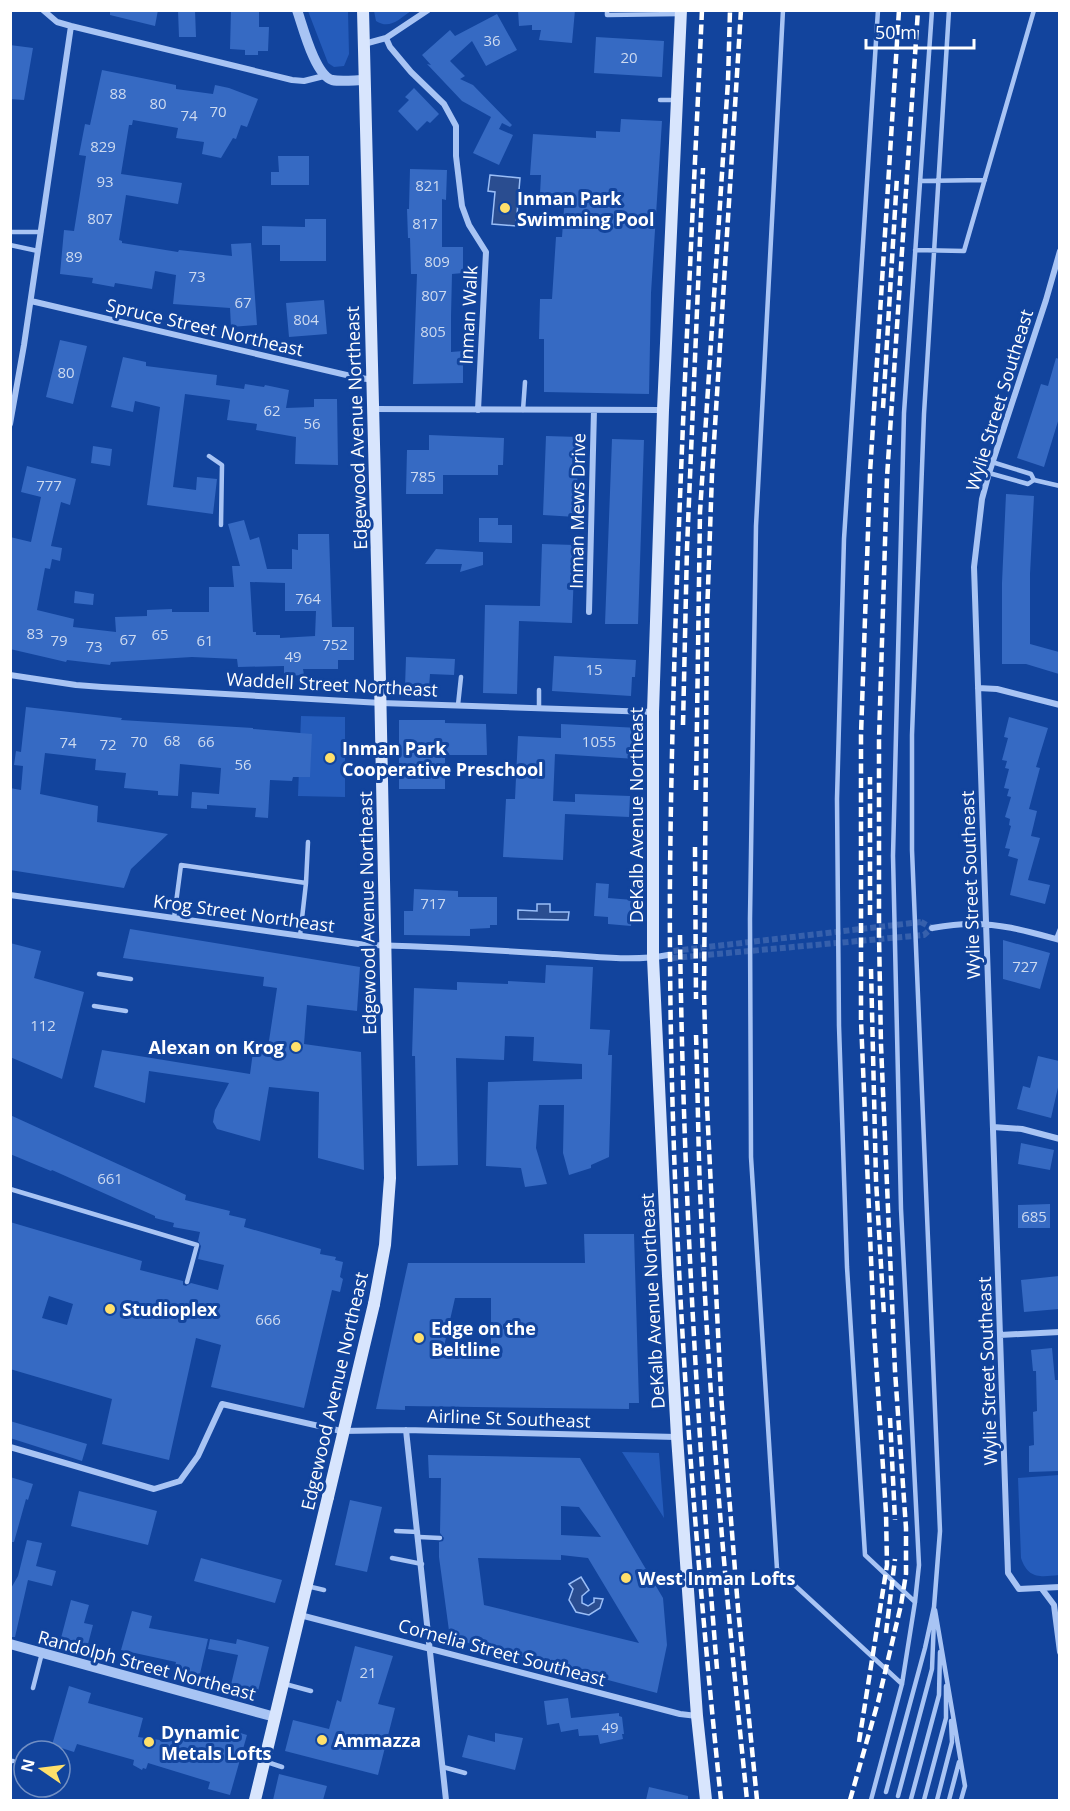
<svg xmlns="http://www.w3.org/2000/svg" width="1070" height="1811" viewBox="0 0 1070 1811" font-family="'Open Sans',sans-serif">
<rect width="100%" height="100%" fill="#12449d"/>
<!-- green -->
<path fill="#255cbb" d="M308,11h40l1,43 -5,12 -10,1 -6,-4z
M374,11v-1l37,1c-12,8 -21,19 -35,10z
M301,716l44,1v80l-47,-1z
M622,1452l37,1 5,65z
M1059,1475v100c-19,2 -31,4 -38,-17l-3,-80z"/>
<!-- water -->
<path fill="#2a4d90" stroke="#9abef7" stroke-width="1.5" d="M490,175l30,3 -4,48 -24,-2 3,-32 -7,-1z
M537,904h13v8h19l-1,8 -50,-1v-9l19,1z
M581,1577l8,13 -7,6v7l6,3 6,-4v-4l9,1 -3,9 -11,7 -13,-3 -7,-12 4,-11 -4,-5z"/>
<!-- building -->
<path fill="#366ac3" fill-rule="evenodd" d="M110,10h48l-3,16 -45,-11z
M178,10h17l1,27h-17z
M231,10h28v17h10l-1,24h-10v4h-13v-5l-15,-1z
M518,10h57l-3,33 -33,-3 2,-10h-9v-5l-13,1z
M497,14l20,36 -31,16 -14,-25 -22,20 15,15 -5,3 13,6 39,40 -2,2 -8,-4 -3,6 14,6 -14,30 -26,-12 18,-36 -29,-16 -35,-37 4,1 -9,-10 28,-25 5,6z
M596,37l68,4 -2,36 -68,-4z
M10,45l23,3 -9,52 -14,-1z
M102,70l74,15v4l37,5 2,-9 14,3 29,11 -11,28 -6,-2 -5,14 -3,-1 -12,20 -19,-4 2,-12 -28,-4 2,-10 -45,-8 -1,5h-3l-8,49 61,9 -4,21 -52,-9 -7,45 3,1v2l56,9 1,-2 53,6 -1,-12 20,-1 6,82 -26,2 -1,-19 -57,-4 3,-29 -21,-4 -3,18 -37,-6 -1,4 -22,-4 1,-5 -33,-4 4,-44 10,1 12,-75 -7,-1 6,-31 5,1z
M414,88l25,26 -9,9 -3,-2 -10,10 -19,-20 11,-11 -4,-3z
M621,119l41,2 -11,172 -2,101 -105,-2v-53h-5l1,-40h12l4,-62h6l3,-42 -25,-1 1,-19h-11l3,-41 63,4v-7l24,1z
M278,156h31v29h-38v-13h8z
M410,169l37,1 -1,30 -4,-1v48h21v26l-11,1 -1,42v36l12,-1v32l-50,1 4,-110h-6l-1,-36h-2l-1,-29h2z
M305,219h21v42h-46v-16h-18v-19l43,1z
M324,300l3,34 -38,3 -3,-34z
M60,340l27,6 -14,58 -27,-7z
M123,357l23,5v4l71,9 -1,10 28,4 1,-5 19,3 1,-2 24,5 -3,18 28,-1v-8h23l1,66 -43,-1 1,-27 -40,-7 1,-6 -30,-4 3,-20 -45,-6 -12,93 23,3 1,-13 20,2 -4,35 -66,-9 13,-98 -25,-6 -2,11 -22,-5z
M1056,358l3,1v59l-15,49 -27,-9 24,-74 7,2z
M429,435l75,3 -1,27h-5v10h-55v19h-37l1,-44h22z
M546,436l33,1 -3,80 -33,-2z
M612,439l32,1 -6,184h-33z
M93,446l19,3 -2,17 -19,-3z
M27,466l49,13 -6,26 -9,-3 -10,44 11,2 -2,13 -8,-2 -2,10 -5,-1 -8,42 37,9 -1,8 43,5 -1,-15 32,-1v-6l25,-1v3h37v-25h25l-2,-21h8l-12,-42 16,-4 6,20 9,-3 8,32h25v-20l6,1v-16h31l3,93h22v33h-16v9h-35l1,6 -20,1v-10l-46,1 -1,-8 -45,-2 -81,5 -1,3 -43,-5 -1,2 -56,-13v-112l21,5 10,-45 -20,-5zM250,582l35,1v28h31l-1,25 -35,2v-3h-24v-3h-3z
M1006,494l28,2 -4,78v70l29,8v22l-33,-10h-24v-81z
M479,518h19v7h14v18l-33,-1z
M542,544l33,1 -3,78 -53,-2 -2,73 -34,-1 2,-88 55,1z
M436,549l47,3v13l-23,7 2,-8h-37z
M75,591l19,3 -1,11 -19,-2z
M554,656l82,4 -1,17h-3l-1,19 -79,-5z
M406,657l49,2 -1,16 -24,-1 -1,14 -24,-1z
M26,707l96,11 -1,2 132,8v1l59,5 -2,43h-17l-1,4 -22,-1 -2,38 -13,-1 1,-9 -49,-3v4l-16,-1 1,-16 27,2 2,-26 -41,-4 -2,32 -20,-1v-4l-34,-3 2,-15 -31,-3 1,-11 -51,-6 -5,41 58,12 -1,16 71,12 -37,35 -7,19 -114,-18v-82l11,2 2,-24 -9,-1 2,-14 5,1z
M1009,717l39,11 -12,39 4,1 -11,41 8,2 -6,25 9,2 -12,42 22,5 -5,19 -35,-9 8,-36 -10,-3 2,-7 -5,-1 6,-22 -2,-1 1,-6 -5,-2 6,-20 -4,-1 2,-7 -5,-1 5,-19 -4,-1 2,-7 -5,-1 6,-22 -4,-1z
M399,720h46v3l41,1 1,31h-42v34h-46z
M561,724l78,4 -2,31 -82,-5 -2,47 22,1v-8l55,2 -1,21 -64,-3 -2,46 -60,-3 3,-58h9l3,-63 43,2z
M596,883l13,1 -1,14 25,2 -2,26 -23,-2v-7l-14,-1z
M414,889l44,2v6h39v28h-7v3l-20,1v7l-66,-1v-24h9z
M130,929l230,38 -3,44 -50,-6 -3,39 57,8 3,118 -46,-12 1,-66 -50,-5 -9,54 -43,-12 -4,-7 2,-12 14,-27 -80,-12 -4,32 -51,-16 8,-37 148,24 3,-22 14,2 10,-66 -14,-2 1,-9 -141,-19z
M1003,940l47,13 -10,36 -37,-10z
M10,943l31,8 -7,27 50,14 -22,87 -52,-22z
M546,965l47,2 -3,62 20,1 -2,25h4l-3,102 -18,8v3l-22,7 -6,-22 1,-48h-25l-3,43 11,36 -22,3 -4,-19 -35,-2 2,-84 94,-3v-15l-49,-3 1,-24 -29,-1 -1,24 -48,-2 2,107 -41,1 -2,-110h-3l2,-68 43,2v-8l51,2v-3l37,2z
M1038,1056l21,5v22l-8,35 -34,-9 6,-23 7,2z
M10,1115l176,80 -1,5 45,11 -1,4 17,4 -2,8 77,22 -1,5 16,3 -1,3 8,2 -3,15 3,2 -3,13 -8,-2 -28,118 -93,-21 10,-42 -25,-7 -27,122 -67,-16 10,-45 -102,-30v-147l132,39 -2,9 43,11v4l3,1 5,-3 27,7 6,-25 -26,-6 3,-13 -3,-5 2,-9 -27,-5 1,-4 -19,-5v-2l-103,-46 -1,1 -41,-17zM49,1296l24,8 -6,21 -25,-7z
M1021,1143l33,7 -4,20 -32,-6z
M1050,1204v24h-32v-23z
M584,1234h50l5,169h-10v6l-224,-3v4l-29,-1 32,-146h177zM455,1298h36v56l-49,1z
M1059,1276v33l-35,3 -3,-32z
M1052,1348l3,32h4v91l-30,1v-26l5,-1 -1,-33 4,-1 -1,-40h-3l-2,-21z
M10,1421l77,23 -5,17 -72,-23z
M428,1455l152,3 83,140 4,47 -10,48 -207,-55 -11,-81v-15l4,-1 1,-3 -4,-5 1,-55h-12zM561,1506l18,1 22,30 -40,-2zM561,1555l27,3 51,85 -155,-38 -6,-47 83,2z
M10,1477l23,7 -5,16 -2,-1 -12,43h-4z
M79,1491l78,20 -9,34 -77,-19z
M350,1500l32,7 -15,65 -32,-7z
M27,1540l15,3 -6,23 20,5 -4,15 -24,-6 -13,57h-5v-47l8,-14z
M201,1558l81,22 -7,23 -81,-22z
M71,1600l18,5 -5,18 9,2 -6,23 -11,-3 1,-3 -16,-4z
M132,1611l20,5 -3,12 59,11 -9,39 -25,-6 2,-10 -55,-12z
M210,1639l26,5 1,-5 32,8 -12,48 -27,-6 8,-34 -30,-6z
M355,1646l38,10 -15,48 17,4 -17,67 -93,-24 8,-31 36,9 8,-29 4,2z
M69,1686l22,7 -3,10 55,15 -5,19 22,3 5,-16 55,15 4,-11 23,7 -17,60 -22,-6 2,-7 -62,-19 -2,6 -3,-1 -1,2 -9,-5 1,-5 -57,-16 -3,8 -22,-7z
M568,1698l3,20 48,-5v3l3,1 2,17h-2l1,5 -23,5 -2,-9 -19,1 -1,-7 -17,3 -2,-9 -12,2 -3,-24z
M495,1733l28,5 -8,32 -53,-13 6,-22 27,7z
M279,1774l48,12 -4,14h-50z
M649,1787l39,9v4h-42z"/>
<g fill="none" stroke-linecap="round" stroke-linejoin="round">
<!-- minor-tunnel -->
<path stroke="#3660ac" stroke-width="6" stroke-dasharray="6 3" stroke-linecap="butt" d="M921,922l11,6 -8,7 -251,23 -5,-3 5,-4z"/>
<!-- service -->
<path stroke="#a8c4f4" stroke-width="4.5" d="M607,10v5l73,-1
M783,10l-27,516 -6,393 1,238 26,412 125,115
M878,10l-34,529 -7,260 2,227 8,241 18,288 50,47
M660,100h14
M920,181l65,-1
M10,232h31
M10,245l28,6
M915,250l49,1 70,-241
M523,410l2,-28
M209,456l13,9 -1,60
M992,462l39,12 3,6 26,6
M989,473l39,11 6,-4
M458,705l3,-28
M539,708v-18
M174,918l7,-53 125,18
M300,936l6,-53 2,-41
M1056,939l4,-10
M99,974l32,5
M94,1006l32,5
M10,1189l187,56 -10,37
M396,1531l22,1
M419,1537l21,1
M392,1558l30,6
M307,1586l17,4
M935,1610l30,176 -4,14
M285,1684l26,7
M33,1688l9,-35
M10,1761h3
M267,1762l15,5
M443,1767l22,6
M886,1792l39,-144 9,-41 6,-76 -28,-681v-115l12,-321 25,-404
M898,1796l34,-127 2,-49
M911,1799l28,-104 1,-43
M871,1800l31,-116 13,-82 4,-37 -18,-356 -8,-353 11,-443 28,-403
M924,1800l22,-82v-32
M937,1800l15,-58 -1,-21
M949,1800l10,-38"/>
<!-- minor -->
<path stroke="#a8c4f4" stroke-width="6" d="M43,10l14,12 14,4 221,54 12,1 20,-5
M386,38l4,9 21,25 33,32 12,22v30l6,50 7,19 17,27 -8,158
M364,44l22,-6 42,-28
M1060,251l-14,49 -57,173 -7,26 -8,68 34,1006 11,16 41,-2
M31,301l324,76 18,3
M374,409l288,1
M10,424l14,-79 47,-319
M589,612l5,-202
M10,675l66,10 26,2 279,16 272,9
M978,688l19,1 63,16
M10,895l356,50c63,1 125,5 188,9 37,2 78,8 114,1
M932,928c12,-2 25,-4 38,-4 30,-1 60,8 90,16
M993,1127l29,2 38,10
M1000,1335l60,-3
M406,1430l40,370
M10,1447l144,42 26,-8 18,-25 24,-52 119,27 65,-1 270,7
M1042,1589l12,16 6,47
M300,1615l380,99 17,2"/>
<!-- tertiary -->
<path stroke="#a8c4f4" stroke-width="10" d="M297,10c6,17 18,65 35,70 10,2 23,0 33,0
M10,1644l265,73"/>
<!-- secondary -->
<path stroke="#d8e5fd" stroke-width="12" d="M363,10l17,671 10,497 -5,67 -11,59
M681,10l-18,400 -10,302v246l15,318 9,161 20,279 9,84
M255,1800l73,-303"/>
<!-- rail -->
<path stroke="#fff" stroke-width="4.5" stroke-dasharray="10 4.5" stroke-linecap="butt" d="M702,10c-13,288 -29,576 -32,865 -2,309 19,618 51,925
M741,10l-29,464 -5,142 -3,377 3,113 14,288 17,214 19,192
M883,408l14,-231
M683,725l4,-177 16,-380
M696,790l4,-278 28,-431 2,-71
M695,847l1,152
M870,915v-138
M680,935c3,245 17,490 37,734
M871,969l5,211 8,136
M696,1035c2,59 2,118 5,177 8,197 26,393 46,588
M890,1418l5,102
M886,1633l9,-74
M859,1742l28,-177 -1,-52 -12,-183 -13,-310v-285l9,-262 29,-463
M850,1800l28,-98 23,-97 5,-31v-46l-11,-157 -14,-326 -2,-110v-195l8,-263 31,-467"/>
<!-- secondary-bridge -->
<path stroke="#d8e5fd" stroke-width="12" d="M328,1497l46,-193"/>
</g>
<!-- markers -->
<g fill="#ffe06b" stroke="#12449d" stroke-width="2">
<circle cx="505" cy="208" r="6"/>
<circle cx="330" cy="758" r="6"/>
<circle cx="296" cy="1047" r="6"/>
<circle cx="110" cy="1309" r="6"/>
<circle cx="419" cy="1338" r="6"/>
<circle cx="626" cy="1578" r="6"/>
<circle cx="322" cy="1740" r="6"/>
<circle cx="149" cy="1742" r="6"/>
</g>
<g text-anchor="middle" dominant-baseline="central" stroke-width="6" stroke-linejoin="round" paint-order="stroke">
<!-- number labels -->
<g font-size="15" fill="#cddaf0">
<text x="492" y="40">36</text>
<text x="629" y="57">20</text>
<text x="118" y="93">88</text>
<text x="158" y="103">80</text>
<text x="218" y="111">70</text>
<text x="189" y="115">74</text>
<text x="103" y="146">829</text>
<text x="105" y="181">93</text>
<text x="428" y="185">821</text>
<text x="100" y="218">807</text>
<text x="425" y="223">817</text>
<text x="74" y="256">89</text>
<text x="437" y="261">809</text>
<text x="197" y="276">73</text>
<text x="434" y="295">807</text>
<text x="243" y="302">67</text>
<text x="306" y="319">804</text>
<text x="433" y="331">805</text>
<text x="66" y="372">80</text>
<text x="272" y="410">62</text>
<text x="312" y="423">56</text>
<text x="423" y="476">785</text>
<text x="49" y="485">777</text>
<text x="308" y="598">764</text>
<text x="35" y="633">83</text>
<text x="160" y="634">65</text>
<text x="128" y="639">67</text>
<text x="59" y="640">79</text>
<text x="205" y="640">61</text>
<text x="335" y="644">752</text>
<text x="94" y="646">73</text>
<text x="293" y="656">49</text>
<text x="594" y="669">15</text>
<text x="172" y="740">68</text>
<text x="139" y="741">70</text>
<text x="206" y="741">66</text>
<text x="599" y="741">1055</text>
<text x="68" y="742">74</text>
<text x="108" y="744">72</text>
<text x="243" y="764">56</text>
<text x="433" y="903">717</text>
<text x="1025" y="966">727</text>
<text x="43" y="1025">112</text>
<text x="110" y="1178">661</text>
<text x="1034" y="1216">685</text>
<text x="268" y="1319">666</text>
<text x="368" y="1672">21</text>
<text x="610" y="1727">49</text>
</g>
<!-- poi labels -->
<g font-size="18" font-weight="bold" fill="#fff" stroke="#12449d" text-anchor="start">
<text x="517" y="198">Inman Park<tspan x="517" dy="21">Swimming Pool</tspan></text>
<text x="342" y="748">Inman Park<tspan x="342" dy="21">Cooperative Preschool</tspan></text>
<text x="284" y="1047" text-anchor="end">Alexan on Krog</text>
<text x="122" y="1309">Studioplex</text>
<text x="431" y="1328">Edge on the<tspan x="431" dy="21">Beltline</tspan></text>
<text x="638" y="1578">West Inman Lofts</text>
<text x="161" y="1732">Dynamic<tspan x="161" dy="21">Metals Lofts</tspan></text>
<text x="334" y="1740">Ammazza</text>
</g>
<!-- street labels -->
<g font-size="18" fill="#fff" stroke="#12449d">
<text transform="translate(468 315) rotate(-87)">Inman Walk</text>
<text transform="translate(205 327) rotate(13)">Spruce Street Northeast</text>
<text transform="translate(999 400) rotate(-73)">Wylie Street Southeast</text>
<text transform="translate(356 428) rotate(-92)">Edgewood Avenue Northeast</text>
<text transform="translate(577 511) rotate(-89)">Inman Mews Drive</text>
<text transform="translate(332 684) rotate(3)">Waddell Street Northeast</text>
<text transform="translate(636 815) rotate(-90)">DeKalb Avenue Northeast</text>
<text transform="translate(970 885) rotate(-92)">Wylie Street Southeast</text>
<text transform="translate(244 913) rotate(8)">Krog Street Northeast</text>
<text transform="translate(367 913) rotate(-91)">Edgewood Avenue Northeast</text>
<text transform="translate(652 1301) rotate(-93)">DeKalb Avenue Northeast</text>
<text transform="translate(987 1371) rotate(-92)">Wylie Street Southeast</text>
<text transform="translate(334 1391) rotate(-77)">Edgewood Avenue Northeast</text>
<text transform="translate(509 1418) rotate(2)">Airline St Southeast</text>
<text transform="translate(502 1652) rotate(15)">Cornelia Street Southeast</text>
<text transform="translate(147 1665) rotate(15)">Randolph Street Northeast</text>
</g>
</g>
<!-- border -->
<rect width="1070" height="1811" fill="none" stroke="#ffffff" stroke-width="24"/>
<!-- north arrow -->
<g transform="translate(42 1769) rotate(284)"><circle r="28" fill="#12449d" stroke="#718fc4" stroke-width="1.5"/>
<path d="M0-4.5L10 22L0 15L-10 22Z" fill="#ffe06b"/>
<text y="-9" font-size="16" font-weight="bold" text-anchor="middle" fill="#ffffff">N</text>
</g>
<!-- scale -->
<path d="M866 39v9h108v-9" fill="none" stroke="#ffffff" stroke-width="3"/>
<text x="875" y="39" font-size="18" fill="#ffffff" stroke="#12449d" stroke-width="4.5" paint-order="stroke">50 m</text>
</svg>
